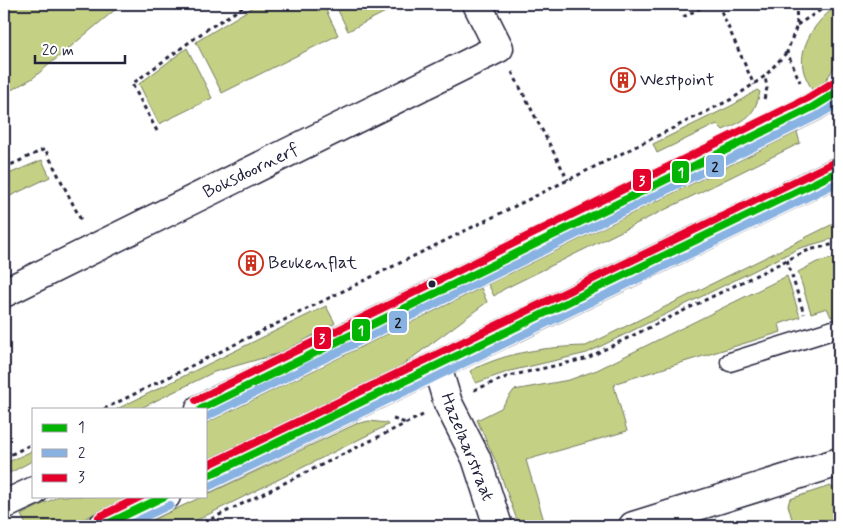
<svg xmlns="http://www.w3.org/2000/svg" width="843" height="530" viewBox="0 0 843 530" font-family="Mynerve,sans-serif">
<rect width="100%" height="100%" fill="#fff"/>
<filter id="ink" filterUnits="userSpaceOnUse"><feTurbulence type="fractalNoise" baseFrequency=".02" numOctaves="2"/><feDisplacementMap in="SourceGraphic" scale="10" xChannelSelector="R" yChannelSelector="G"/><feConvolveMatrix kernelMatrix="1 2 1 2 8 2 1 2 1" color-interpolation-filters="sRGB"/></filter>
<g filter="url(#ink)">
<!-- green -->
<path fill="#c4d185" stroke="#737a60" d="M4,4h118l-89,74 -29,16z
M258,4h65l15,31 -116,58 -26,-51z
M335,4h66l-53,27z
M833,9h4l2,5c0,29 3,61 -27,76 -3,-7 -8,-14 -9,-22 -4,-22 13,-47 30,-59z
M187,48l25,50 -53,26 -20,-40z
M757,90l3,2c-6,25 -14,28 -37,38l-6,-6 -60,29 -4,-9 80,-39z
M797,132l3,11 -296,146 -10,7 -6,-12z
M42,160l8,17 -46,22v-23z
M839,221v16l-39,11 -213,105 -77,18 -34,12 -6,-12c37,-19 75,-24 116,-25z
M839,257v58l-8,2 -4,-9 -16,5 -13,-41 19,-10z
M787,276l13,41 -21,7 2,8 -165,51 -2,3 13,45 -101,29 18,61 -19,5 -7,-3 -22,-61 -19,-42 24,-12 13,-18 55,-10 28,-10z
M481,288l6,14 -99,74 -182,86v-39z
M326,306l9,17 -51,29 -70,20 -75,37h-22z
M369,421l18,2 1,2 -203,101 -43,-1 214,-101z
M34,450v10l-30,16v-12z
M830,486c12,7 9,26 9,39l-45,1 -6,-21 2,-6z
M59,496h74l-64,30h-42l-6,-11z"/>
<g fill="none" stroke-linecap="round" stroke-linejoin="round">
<defs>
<path id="lane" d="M730,362l109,-34"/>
<path id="street" d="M4,293l495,-245 -22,-44
M437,367l11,36 28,55 22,68
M633,526l206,-64"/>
<path id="secondary" d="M200,409l613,-302 26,-16
M206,477l633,-306
M4,505l30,-14
M103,526l63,-30"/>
</defs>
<!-- lane casing -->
<use href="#lane" stroke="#22223b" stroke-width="21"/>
<!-- street casing -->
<use href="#street" stroke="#22223b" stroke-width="31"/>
<!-- secondary casing -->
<use href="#secondary" stroke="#22223b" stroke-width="31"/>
<!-- path -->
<path stroke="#22223b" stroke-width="3" stroke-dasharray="4 4" stroke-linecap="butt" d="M718,4l36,81
M796,4l1,21 -10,27 13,30
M683,17l25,-13
M797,25l33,-21
M512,72l56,108
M764,99l3,-11 -2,-12
M157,131l-25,-47 74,-54 42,-26
M4,168l41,-19 37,73
M787,260l17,54
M474,390l35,-14 76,-17 202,-99 22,-10 30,-7
M104,409l628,-310 33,-23 22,-24
M393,419l13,4
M4,458l30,-15
M197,526l226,-111"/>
<!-- lane -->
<use href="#lane" stroke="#fff" stroke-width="18"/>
<!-- street -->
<use href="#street" stroke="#fff" stroke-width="28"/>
<!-- secondary -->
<use href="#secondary" stroke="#fff" stroke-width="28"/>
<defs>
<path id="bus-1" d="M201,409l612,-302 26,-16
M206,477l633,-306
M103,526l62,-30"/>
<path id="bus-2" d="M206,417l611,-301 22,-13
M210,486l629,-304
M126,526l44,-21"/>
<path id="bus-3" d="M196,400l612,-302 26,-16
M206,466l629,-304
M99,517l43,-21"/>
</defs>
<!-- bus-1 casing -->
<use href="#bus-1" stroke="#fff" stroke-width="11"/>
<!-- bus-2 casing -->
<use href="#bus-2" stroke="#fff" stroke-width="11"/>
<!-- bus-3 casing -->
<use href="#bus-3" stroke="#fff" stroke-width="11"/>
<!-- bus-1 -->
<use href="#bus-1" stroke="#04b404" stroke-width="8"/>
<!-- bus-2 -->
<use href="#bus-2" stroke="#87b2e2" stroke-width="8"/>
<!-- bus-3 -->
<use href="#bus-3" stroke="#e4002b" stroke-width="8"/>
</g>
</g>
<!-- icons -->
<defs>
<symbol id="building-ring" viewBox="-11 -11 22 22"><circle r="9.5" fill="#fff" stroke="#c8321e" stroke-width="1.5"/><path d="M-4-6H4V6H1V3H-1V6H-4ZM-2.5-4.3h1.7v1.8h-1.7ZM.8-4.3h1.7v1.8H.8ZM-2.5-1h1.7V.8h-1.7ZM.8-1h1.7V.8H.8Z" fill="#c8321e"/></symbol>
</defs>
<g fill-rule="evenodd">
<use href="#building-ring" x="609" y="66" width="28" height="28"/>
<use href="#building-ring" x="237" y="249" width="28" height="28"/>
</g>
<!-- markers -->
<circle fill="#22223b" stroke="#fff" stroke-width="2" cx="432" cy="284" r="4.5"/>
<g text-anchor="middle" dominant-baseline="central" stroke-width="4.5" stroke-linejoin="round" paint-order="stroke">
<!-- poi labels -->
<g font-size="18" fill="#22223b" stroke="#fff" text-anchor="start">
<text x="640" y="80">Westpoint</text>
<text x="268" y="263">Beukenflat</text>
</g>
<!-- street labels -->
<g font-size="18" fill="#22223b" stroke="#fff">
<text transform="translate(251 171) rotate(-26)">Boksdoornerf</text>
<text transform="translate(467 447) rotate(68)">Hazelaarstraat</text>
</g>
</g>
<g stroke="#fff" stroke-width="2">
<rect x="705" y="154" width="20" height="24" rx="5" fill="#87b2e2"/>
<rect x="671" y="160" width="19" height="24" rx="5" fill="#04b404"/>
<rect x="632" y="168" width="20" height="24" rx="5" fill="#e4002b"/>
<rect x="388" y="310" width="20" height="24" rx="5" fill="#87b2e2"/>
<rect x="351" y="318" width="20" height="24" rx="5" fill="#04b404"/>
<rect x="313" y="326" width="19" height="24" rx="5" fill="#e4002b"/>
</g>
<g font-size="14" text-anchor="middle" font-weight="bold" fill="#fff">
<text x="681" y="177">1</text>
<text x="642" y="185">3</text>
<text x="361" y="335">1</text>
<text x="322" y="343">3</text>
</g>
<g font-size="14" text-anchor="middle" font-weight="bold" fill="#111">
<text x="715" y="171">2</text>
<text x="398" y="327">2</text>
</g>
<!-- margin -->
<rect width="843" height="530" fill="none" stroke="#fff" stroke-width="20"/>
<rect x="10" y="10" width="823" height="510" fill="none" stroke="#22223b" stroke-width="2" filter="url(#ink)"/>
<!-- legend -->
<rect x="32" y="408" width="175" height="90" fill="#ffffff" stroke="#a7a7b1"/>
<rect x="42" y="424" width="25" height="8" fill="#04b404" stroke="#a7a7b1"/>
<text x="78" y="432" font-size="15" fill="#22223b">1</text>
<rect x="42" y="449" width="25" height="8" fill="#87b2e2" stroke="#a7a7b1"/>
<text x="78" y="458" font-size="15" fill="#22223b">2</text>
<rect x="42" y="474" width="25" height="8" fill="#e4002b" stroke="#a7a7b1"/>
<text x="78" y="482" font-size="15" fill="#22223b">3</text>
<!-- scale -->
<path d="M35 55v8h90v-8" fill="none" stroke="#22223b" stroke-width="2.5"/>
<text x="42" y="55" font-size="15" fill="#22223b" stroke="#ffffff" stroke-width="4" paint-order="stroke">20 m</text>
</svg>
